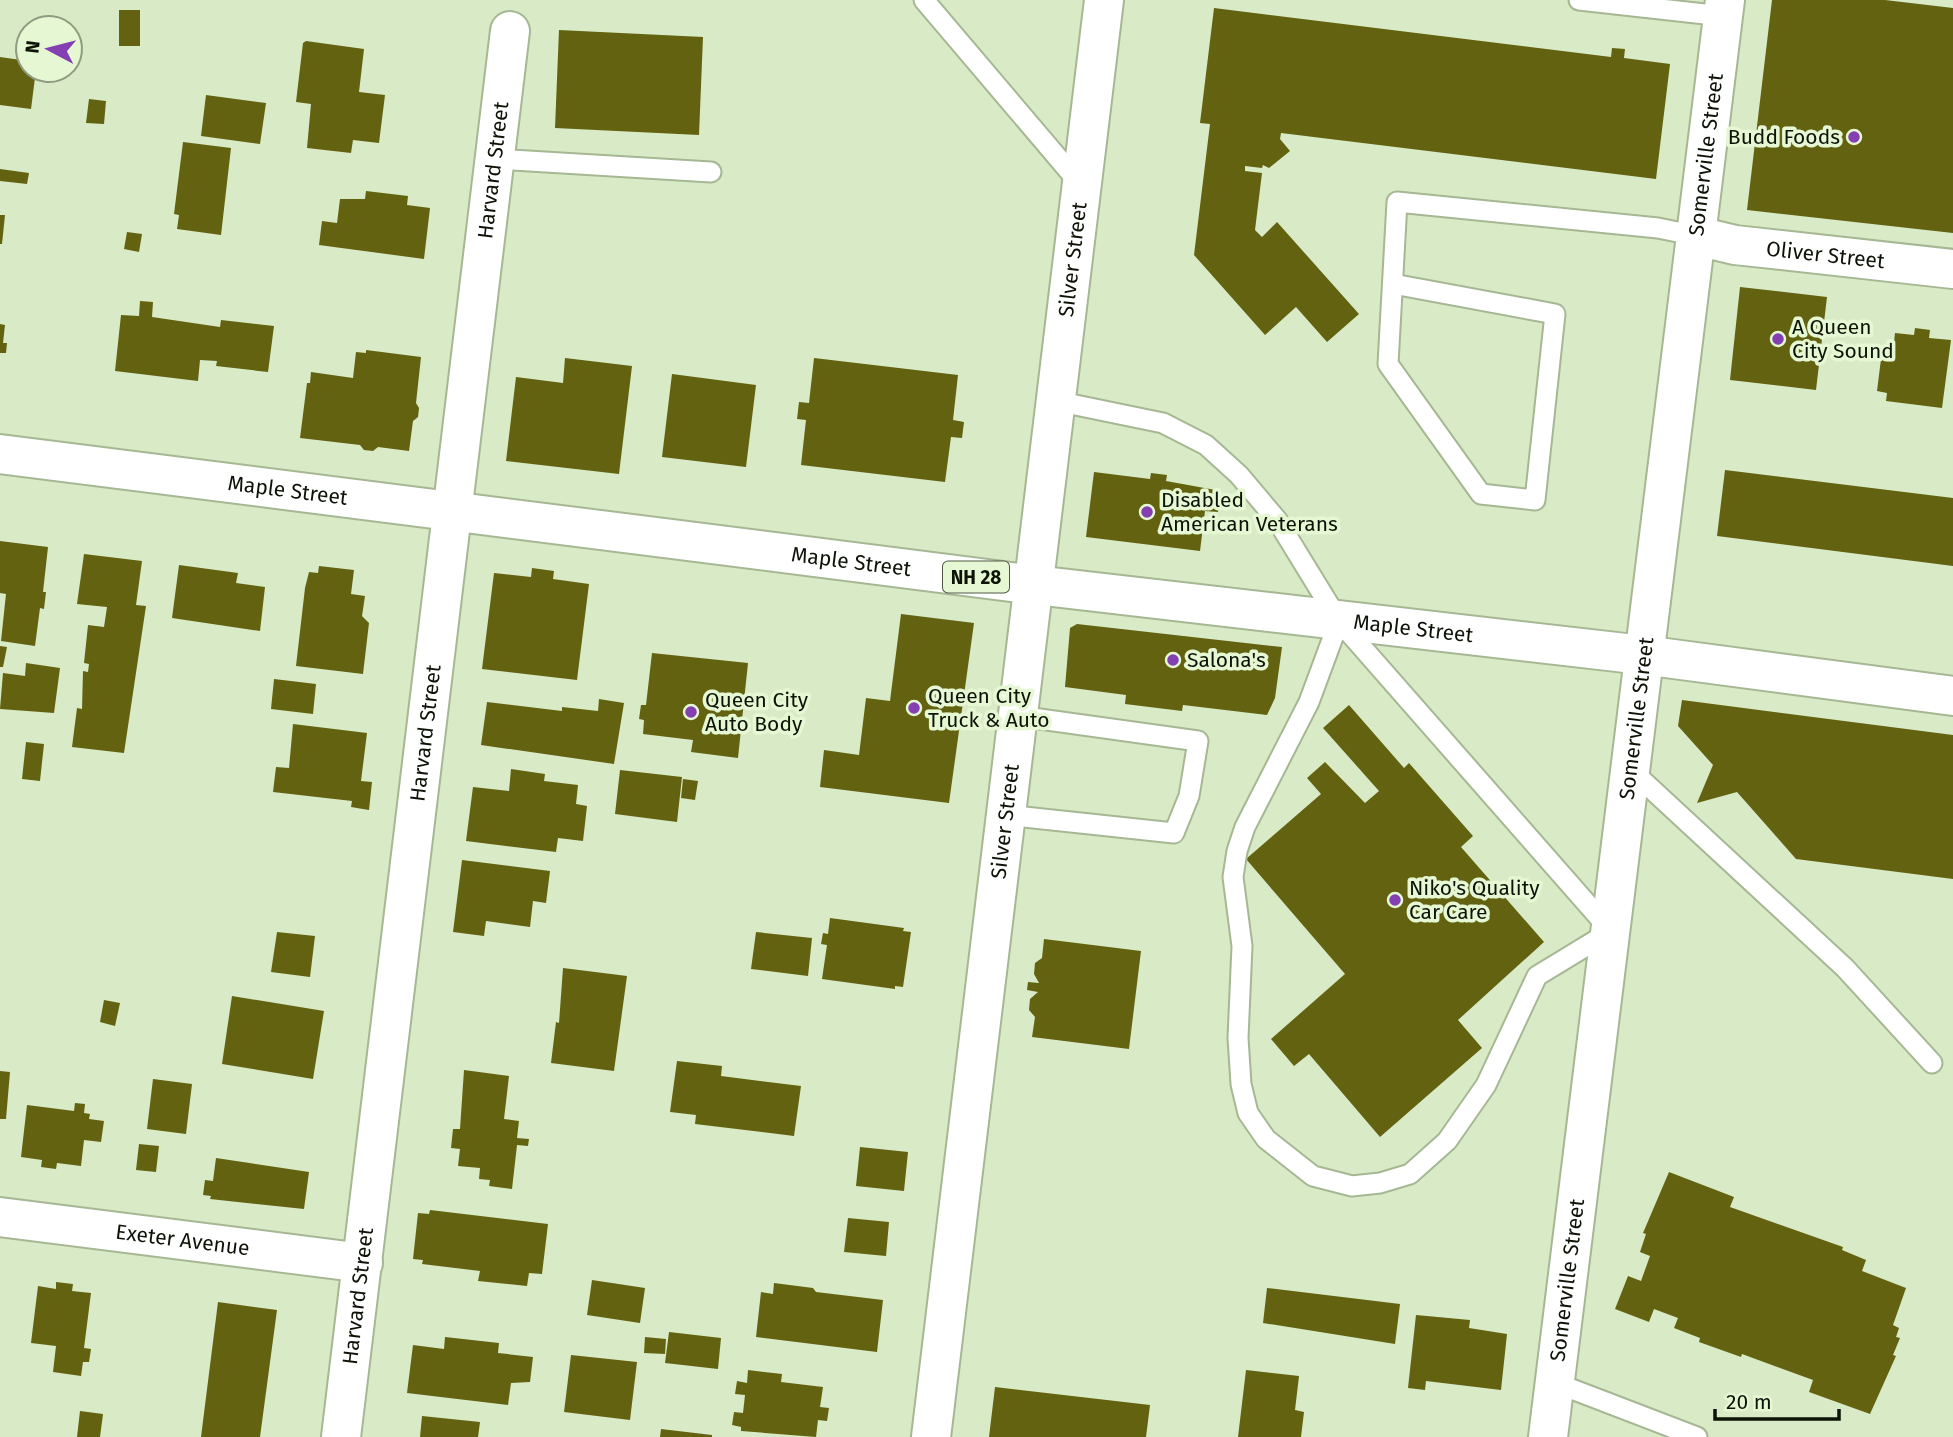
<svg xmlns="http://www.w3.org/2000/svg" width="1953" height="1437" viewBox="0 0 1953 1437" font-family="'Fira Sans',sans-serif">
<rect width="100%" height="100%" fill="#d9eac6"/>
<!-- building -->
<path fill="#636211" d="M1772,0h113l68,8v225l-206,-23z
M1214,8l397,49 1,-9 13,1 -1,9 46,6 -14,115 -375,-46 -1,6 10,12 -21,17 -6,-3 -1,3 -17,-2v5l17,2 -7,57 7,7 15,-15 82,92 -32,28 -31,-35 -31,28 -71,-80 16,-131 -10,-1z
M119,10h21v36h-21z
M559,30l144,7 -4,98 -144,-7z
M306,41l58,8 -5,43 26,3 -6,48 -26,-3 -2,13 -44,-5 4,-44 -15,-2 7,-59z
M0,57l28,4v9h8l-5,39 -31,-4z
M206,95l60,8 -6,41 -59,-8z
M89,99l17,2 -2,23 -18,-1z
M183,142l48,6 -10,87 -44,-6 2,-14 -5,-1z
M0,169l29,4 -2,11 -27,-3z
M366,191l42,5 -1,9 23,3 -6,51 -105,-14 3,-24 15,2 3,-24h25z
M0,215h5l-3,29h-2z
M127,232l15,2 -3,18 -15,-3z
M1740,287l87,10 -11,93 -86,-10z
M140,301l13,1 -1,15 68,10 1,-7 53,6 -6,46 -52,-6 1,-5 -17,-1 -2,21 -83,-10 6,-56 18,1z
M0,324l5,1 -2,18h4l-1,10h-6z
M1915,328l15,2 -1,8 22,2 -9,68 -56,-7 1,-8 -10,-2 4,-32 11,2 3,-28 19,2z
M366,350l55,7 -5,46 3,5 -1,9 -5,4 -4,30 -31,-4 -5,4 -9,-1 -4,-5 -60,-7 7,-55h3l1,-11 42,6 3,-26 10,1z
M565,358l67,8 -13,108 -113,-13 10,-84 47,6z
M814,358l144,17 -5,45 11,2 -2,16 -11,-1 -6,45 -144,-17 5,-45 -9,-1 2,-17 10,1z
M672,374l84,11 -10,82 -84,-10z
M1725,470l228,28v68l-236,-30z
M1094,472l56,7 1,-6 16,2 -1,6 55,10 -3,21 -13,-1 -5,40 -114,-14z
M0,541l48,6 -5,45h3l-2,17 -4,-1 -5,38 -34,-5 5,-47 -6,-1z
M84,554l58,7 -6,44 10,1 -22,147 -52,-6 5,-39 5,1 1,-38 5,1 1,-8 -5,-1 4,-38 16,2 3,-20 -30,-3z
M179,565l59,8 -2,10 29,4 -5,44 -88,-13z
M319,566l35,4 -3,24 14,2 -3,20 7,7 -6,51 -67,-8 9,-78 4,-16 9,1z
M532,568l22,3 -1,8 36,5 -12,96 -95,-11 12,-96 37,4z
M901,614l73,9 -25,180 -129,-16 4,-37 35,5 7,-57 24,3z
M1077,624l205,23 -7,51 -8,17 -84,-10 -1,6 -57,-7 1,-9 -61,-8 5,-59z
M0,646l7,1 -4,20h-3z
M652,653l96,10 -10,95 -47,-6 2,-12 -50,-6 1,-14 -5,-1 2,-14h5z
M26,663l34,5 -6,45 -54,-4 3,-36 22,3z
M274,679l42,5 -3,30 -42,-5z
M599,699l25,4 -10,61 -133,-19 6,-43 75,9v-4l36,4z
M1682,700l271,35v144l-157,-20 -59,-67 -40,11 16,-38 -35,-39z
M1349,705l55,63 5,-5 64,73 -12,11 83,95 -86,78 24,28 -102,89 -71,-83 -15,12 -23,-27 74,-65 -99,-115 75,-65 -14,-16 18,-16 40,41 14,-12 -56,-63z
M293,724l74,9 -6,48 11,1 -3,28 -18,-3 1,-6 -79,-9 3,-25 13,1z
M26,742l18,2 -4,37 -18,-2z
M511,769l34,5 -1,7 34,4 -2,19 11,2 -4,35 -25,-3 -2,14 -90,-11 7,-54 36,4z
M620,770l62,7 -5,45 -62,-8z
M683,779l15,2 -3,19 -14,-2z
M462,860l88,11 -4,32 -13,-2 -3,26 -44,-6 -2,15 -31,-4z
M830,918l74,10 -1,3 8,1 -8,55 -8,-1v3l-73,-10 5,-34 -6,-1 2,-11 5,1z
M277,932l38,4 -5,41 -39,-5z
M756,932l56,6 -4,38 -57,-7z
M1044,939l97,12 -12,98 -97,-12 3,-20 -6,-7 1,-11 8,-7 -11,-2 1,-8 11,1 -5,-9 1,-11 7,-5z
M563,968l64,8 -13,95 -63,-8 5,-41 3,1z
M232,996l92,15 -11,68 -91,-15z
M104,1000l16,3 -5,23 -15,-4z
M677,1061l45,5 -1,10 80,10 -7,50 -99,-12 1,-9 -26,-3z
M464,1070l45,6 -5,43 15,2 -2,17 12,1 -1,7 -11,-1 -5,44 -23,-3 1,-6 -11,-1 1,-11 -22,-2 2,-17 -9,-1 2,-19h7z
M0,1071l10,1 -4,47h-6z
M153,1079l39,5 -6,50 -39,-5z
M75,1103l10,1 -1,9 6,1 -1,5 15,2 -3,21 -17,-2 -3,26 -24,-3 -1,6 -15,-2 1,-7 -21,-3 6,-52 47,6z
M139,1144l20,2 -3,26 -20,-2z
M860,1147l48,5 -4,39 -48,-5z
M216,1158l93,14 -5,37 -94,-10 1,-3 -8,-1 2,-15 8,1z
M1669,1172l65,25 -4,10 113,40 -1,3 24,10 -4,11 44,17 -13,37 6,3 -3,9 4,1 -7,17 3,1 -26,58 -61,-22 4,-12 -71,-26 -1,3 -42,-15 1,-4 -26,-10 4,-10 -24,-9 -5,13 -34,-13 13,-33 13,5 9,-25 -10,-4 6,-18 -3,-1z
M430,1210l118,14 -6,50 -13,-1 -2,13 -49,-5 2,-10 -58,-7 1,-4 -10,-1 5,-46 11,1z
M848,1218l41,4 -3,34 -42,-4z
M592,1280l53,8 -5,35 -53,-8z
M56,1282l17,2 -1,7 19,2 -7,55 7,1 -2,13h-6l-2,14 -28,-4 3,-26 -25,-3 7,-57 18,3z
M774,1283l39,5 3,4 67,8 -6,52 -121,-15 5,-45 12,2z
M1267,1288l133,16 -5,40 -132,-21z
M218,1302l59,8 -17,127h-59z
M1416,1315l54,5 -1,8 38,6 -6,56 -75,-9 -1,9 -17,-2z
M669,1332l52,6 -3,31 -53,-6z
M445,1337l54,6 -1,10 35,4 -3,25 -19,1 -3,22 -101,-12 6,-48 31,4z
M645,1337l21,2 -1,15 -21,-1z
M571,1355l66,7 -7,58 -66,-8z
M748,1370l34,4 -1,8 42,5 -3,20 9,1 -2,13 -9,-1 -2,17 -75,-6v-4l-9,-2 2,-13 9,1 2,-18 -10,-1 2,-13 10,2z
M1246,1370l53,6 -4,34 9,2 -3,25h-63z
M995,1387l155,18 -4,32h-157z
M80,1411l23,3 -3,23h-23z
M422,1416l58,6 -2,15h-58z
M661,1429l51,6v2h-52z"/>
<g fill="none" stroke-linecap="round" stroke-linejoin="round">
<defs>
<path id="lane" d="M924,0l157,185
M1579,0l144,16
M495,159l216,13
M1393,284l162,30 -20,186 -54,-6 -93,-130 9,-162 261,26 39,8
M1056,401l107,22 43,22 33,30 38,45 62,101 272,310 -74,45 -51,109 -39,56 -37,33 -30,9 -28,3 -39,-10 -47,-37 -18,-26 -7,-29 -3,-46 4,-92 -9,-69 4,-26 8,-24 64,-125 30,-81
M1631,770l214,198 87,95
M1006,815l168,18 15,-37 9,-55 -180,-25
M1556,1383l141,54"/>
<g id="street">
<path id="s1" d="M1697,236l38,9 218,24"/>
<path id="s2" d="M0,1217l363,46"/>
<path id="s3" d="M341,1437l169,-1406"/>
<path id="s4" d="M931,1437l173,-1437"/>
<path id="s5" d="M1548,1437l177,-1437"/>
</g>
<g id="primary">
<path id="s6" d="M0,454l1035,131 608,70 310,41"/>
</g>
</defs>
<!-- lane casing -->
<use href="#lane" stroke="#a6b794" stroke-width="23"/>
<!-- street casing -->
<use href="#street" stroke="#a6b794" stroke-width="42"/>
<!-- primary casing -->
<use href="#primary" stroke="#a6b794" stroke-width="42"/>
<!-- lane -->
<use href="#lane" stroke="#fff" stroke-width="19"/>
<!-- street -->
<use href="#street" stroke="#fff" stroke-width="38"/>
<!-- primary -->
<use href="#primary" stroke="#fff" stroke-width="38"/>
</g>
<!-- markers -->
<g fill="#843fb3" stroke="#e6f8d3" stroke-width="2.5">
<circle cx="1854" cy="137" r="7"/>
<circle cx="1778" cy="339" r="7"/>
<circle cx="1147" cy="512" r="7"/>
<circle cx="1173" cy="660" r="7"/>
<circle cx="914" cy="708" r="7"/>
<circle cx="691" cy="712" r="7"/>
<circle cx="1395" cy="900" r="7"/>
</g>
<g text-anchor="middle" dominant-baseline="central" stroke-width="7" stroke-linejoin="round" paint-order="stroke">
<!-- shield labels -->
<rect fill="#e6f8d3" stroke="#4f5844" stroke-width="2" x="943" y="561.5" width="66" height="31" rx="5"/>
<g font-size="19" font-weight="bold" fill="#0e1307">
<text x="976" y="577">NH 28</text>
</g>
<!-- poi labels -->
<g font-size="21" fill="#0e1307" stroke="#e6f8d3" text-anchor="start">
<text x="1840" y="137" text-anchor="end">Budd Foods</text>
<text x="1792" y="327">A Queen<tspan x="1792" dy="24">City Sound</tspan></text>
<text x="1161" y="500">Disabled<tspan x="1161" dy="24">American Veterans</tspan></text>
<text x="1187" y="660">Salona's</text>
<text x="928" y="696">Queen City<tspan x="928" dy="24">Truck &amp; Auto</tspan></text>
<text x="705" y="700">Queen City<tspan x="705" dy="24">Auto Body</tspan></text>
<text x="1409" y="888">Niko's Quality<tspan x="1409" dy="24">Car Care</tspan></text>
</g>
<!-- street labels -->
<g font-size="21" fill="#0e1307" stroke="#e6f8d3">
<text stroke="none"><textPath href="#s5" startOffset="1292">Somerville Street</textPath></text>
<text stroke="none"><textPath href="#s3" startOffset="1276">Harvard Street</textPath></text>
<text stroke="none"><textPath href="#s1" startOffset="130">Oliver Street</textPath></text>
<text stroke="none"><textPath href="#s4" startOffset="1186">Silver Street</textPath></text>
<text stroke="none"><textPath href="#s6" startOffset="290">Maple Street</textPath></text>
<text stroke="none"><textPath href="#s6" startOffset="858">Maple Street</textPath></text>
<text stroke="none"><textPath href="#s6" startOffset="1424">Maple Street</textPath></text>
<text stroke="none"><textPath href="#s5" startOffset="724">Somerville Street</textPath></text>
<text stroke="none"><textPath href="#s3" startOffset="709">Harvard Street</textPath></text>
<text stroke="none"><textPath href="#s4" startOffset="620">Silver Street</textPath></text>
<text stroke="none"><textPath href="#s2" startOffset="184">Exeter Avenue</textPath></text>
<text stroke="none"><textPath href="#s5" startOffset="158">Somerville Street</textPath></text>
<text stroke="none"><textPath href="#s3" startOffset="142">Harvard Street</textPath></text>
</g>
</g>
<!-- north arrow -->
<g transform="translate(49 49) rotate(277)"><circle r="33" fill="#e6f8d3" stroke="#909c81" stroke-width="2"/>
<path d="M0-5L12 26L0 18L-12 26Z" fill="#843fb3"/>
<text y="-10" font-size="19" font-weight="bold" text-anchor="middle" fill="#0e1307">N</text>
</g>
<!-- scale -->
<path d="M1715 1409v10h124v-10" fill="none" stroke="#0e1307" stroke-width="3.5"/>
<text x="1726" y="1409" font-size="21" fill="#0e1307" stroke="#e6f8d3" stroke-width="5" paint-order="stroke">20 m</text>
</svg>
